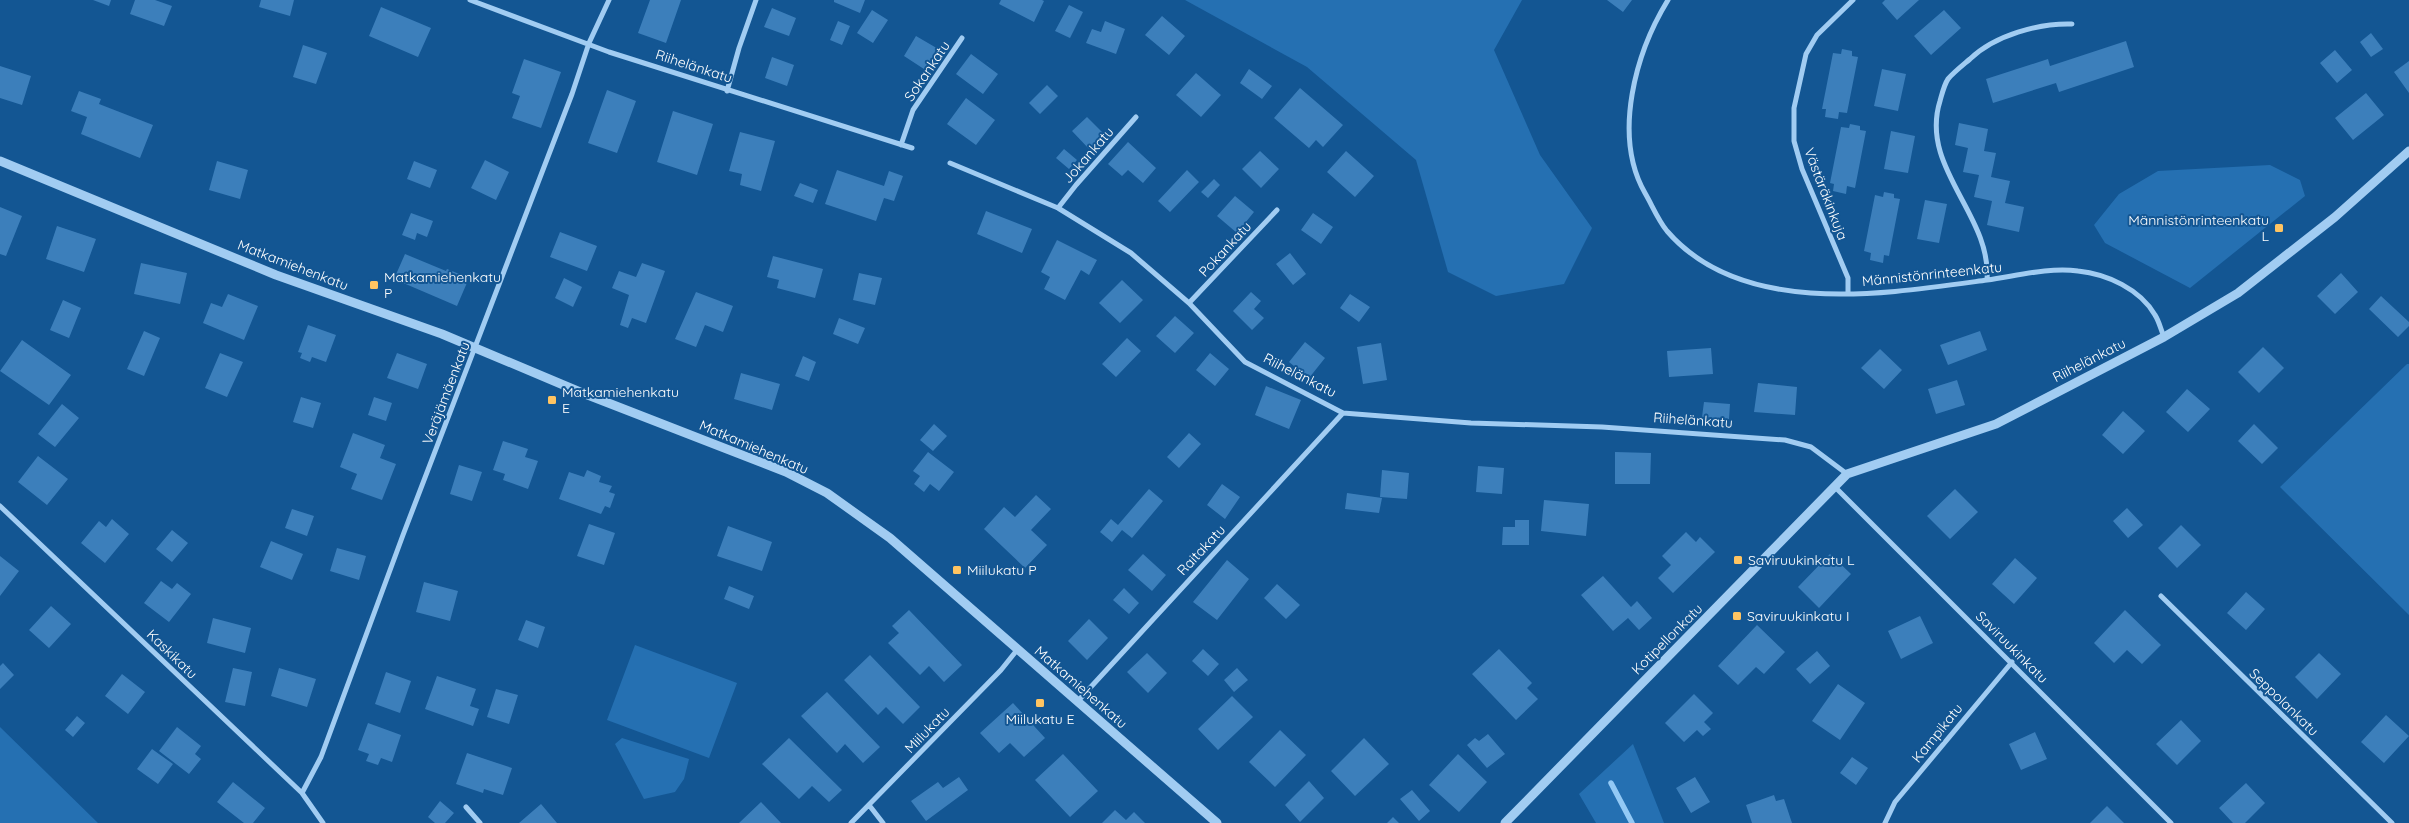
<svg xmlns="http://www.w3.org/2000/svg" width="2409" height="823" viewBox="0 0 2409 823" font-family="Quicksand,sans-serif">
<rect width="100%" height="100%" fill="#135693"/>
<!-- green -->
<path fill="#2570b2" d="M1185,0h337l-28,50 46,105 52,73 -28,56 -68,12 -48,-24 -32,-112 -109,-93z
M2270,165l30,15 5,16 -115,92 -85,-45 -11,-18 25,-31 39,-23z
M2407,364h2v251l-129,-128z
M635,645l102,38 -28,75 -102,-38z
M0,727l98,96h-98z
M622,738l67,21 -5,20 -9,13 -31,7 -29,-55z
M1633,744l31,79h-68l-17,-29z"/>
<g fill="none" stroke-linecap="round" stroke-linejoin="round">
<!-- stream -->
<path stroke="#93c9f5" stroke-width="5.5" d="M1611,783l21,40"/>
</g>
<!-- building -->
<path fill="#3c7fbb" d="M93,0h18l-2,6z
M135,0h20l17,6 -8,20 -34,-12z
M261,0h33l-4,16 -31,-9z
M650,0h31l-15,43 -28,-10z
M834,0h31l-5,13 -26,-11z
M1001,0h41l2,1 -10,21 -35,-18z
M1607,0h25l-9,12z
M1885,0h34l-22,20 -15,-17z
M1069,5l14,7 -13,26 -15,-7z
M381,7l50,21 -13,29 -49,-21z
M772,8l24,10 -7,18 -25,-9z
M872,10l16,10 -15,23 -16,-10z
M1944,10l17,18 -30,27 -17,-19z
M1162,16l23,20 -16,19 -24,-20z
M838,21l12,5 -8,19 -12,-5z
M1105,21l20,8 -9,25 -30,-11 6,-14 9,3z
M2371,33l12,16 -12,8 -11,-15z
M916,36l24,14 -13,21 -23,-15z
M2126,41l8,26 -75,25 -3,-9 -63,20 -7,-24 62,-20 2,7z
M303,45l24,8 -11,31 -23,-7z
M1842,49l10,2v5l6,1 -11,56 -8,-1 -1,7 -13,-2 1,-8h-4l11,-56 8,1z
M2335,50l17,20 -15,13 -17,-20z
M971,54l27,20 -15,20 -27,-20z
M772,57l22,8 -7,21 -22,-8z
M524,59l37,13 -20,56 -29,-10 8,-22 -8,-3z
M2409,61v32l-15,-21z
M0,66l31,10 -9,29 -22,-7z
M1249,69l23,17 -10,13 -22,-16z
M1882,69l24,5 -8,37 -24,-5z
M1196,73l25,22 -20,22 -25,-22z
M1047,85l11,11 -18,18 -11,-11z
M1300,88l43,37 -20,22 -7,-7 -7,8 -35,-30z
M607,90l29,11 -19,52 -29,-10z
M79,91l22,8 -2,5 54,21 -13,33 -59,-24 6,-17 -16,-6z
M2366,93l18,22 -31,25 -18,-22z
M966,98l29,22 -19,25 -29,-21z
M673,111l40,13 -16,51 -40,-13z
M1087,117l18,18 -15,15 -18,-19z
M1959,123l29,6 -4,22 12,2 -5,24 19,4 -5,22 19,4 -5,25 -32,-7 5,-24 -18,-4 5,-22 -16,-3 5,-24 -13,-3z
M1850,124l10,2v4l6,1 -11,57 -8,-2 -1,8 -13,-3 1,-7 -4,-1 11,-56 8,1z
M1891,131l24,5 -7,37 -24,-4z
M740,132l35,9 -14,50 -21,-6 2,-11 -13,-3z
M1128,142l28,26 -13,15 -15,-13 -6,6 -14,-12z
M1064,149l13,11 -8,9 -13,-11z
M1260,151l19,18 -18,19 -19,-19z
M1346,151l28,25 -19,21 -28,-25z
M485,160l24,12 -13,28 -25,-12z
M217,161l31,9 -8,29 -31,-9z
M414,161l23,9 -7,18 -23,-9z
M837,170l47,16 5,-15 14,5 -9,25 -10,-3 -8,23 -51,-17z
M1187,170l12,12 -29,30 -12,-11z
M1214,179l6,6 -12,13 -7,-6z
M800,183l18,7 -5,13 -19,-7z
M1884,192l10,2v4l6,1 -11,57 -5,-1 -1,8 -13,-3 1,-7 -7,-2 11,-56 8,2z
M1235,196l19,16 -17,21 -20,-17z
M1925,200l22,4 -8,39 -22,-4z
M0,207l22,9 -16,40 -6,-2z
M986,211l46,18 -10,24 -45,-19z
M411,213l22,8 -6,16 -10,-4 -2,7 -13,-5z
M1313,213l20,14 -12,17 -20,-14z
M57,226l39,13 -12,33 -38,-13z
M560,232l37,14 -10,25 -37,-14z
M1057,240l40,20 -8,15 -8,-5 -16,30 -21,-11 6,-12 -9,-5z
M1290,253l16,21 -13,11 -17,-21z
M405,254l41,17 1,-2 22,9 -12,28 -63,-27z
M773,256l50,13 -8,29 -38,-10 2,-8 -12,-3z
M141,263l46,10 -7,31 -46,-10z
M642,263l23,8 -19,52 -14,-5 -4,10 -8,-3 9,-30 -17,-7 7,-17 17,6z
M859,273l23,5 -7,27 -22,-5z
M2341,273l17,19 -23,22 -18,-18z
M564,278l18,9 -9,20 -18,-9z
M1122,280l21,20 -23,23 -21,-20z
M696,292l37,14 -10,26 -18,-7 -9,22 -21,-8z
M1251,292l10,9 -7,8 10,9 -12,12 -19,-19z
M228,294l30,12 -14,34 -41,-17 8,-20 11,4z
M1350,294l20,13 -11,15 -19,-14z
M2381,296l28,26v4l-11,11 -29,-28z
M63,300l18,8 -12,30 -19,-8z
M1175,316l19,17 -19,20 -19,-17z
M839,318l26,10 -7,16 -25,-10z
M308,325l28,10 -10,27 -14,-5 -2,5 -10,-4 2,-5 -4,-1z
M144,331l16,7 -16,38 -17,-7z
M1980,331l7,19 -39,15 -8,-20z
M1127,338l14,13 -25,26 -14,-13z
M22,340l49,35 -22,30 -49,-34z
M1305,342l20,16 -16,20 -20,-16z
M1381,343l6,37 -24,4 -6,-37z
M2263,347l21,21 -25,25 -21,-21z
M1711,348l2,26 -44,3 -2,-26z
M1880,349l22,21 -18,19 -23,-21z
M220,353l23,9 -16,35 -22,-9z
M397,353l30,11 -9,25 -31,-11z
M1210,353l19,16 -14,17 -19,-16z
M803,356l13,6 -7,19 -14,-5z
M741,373l39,11 -8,26 -38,-11z
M1957,380l8,25 -29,9 -8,-25z
M1758,383l39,4 -2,28 -41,-3z
M1266,386l35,14 -12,29 -34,-14z
M2187,389l23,20 -22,23 -22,-20z
M301,397l20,6 -8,25 -20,-6z
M374,397l18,6 -6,18 -18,-6z
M1704,402l26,2 -1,15 -27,-2z
M62,404l17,14 -24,29 -17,-13z
M2123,411l22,20 -22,23 -21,-19z
M934,424l13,12 -14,15 -13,-11z
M2254,424l24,24 -16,16 -24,-23z
M353,433l32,12 -5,13 16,6 -14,36 -31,-11 6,-15 -17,-7z
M1189,433l12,11 -22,24 -12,-11z
M503,441l25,8 -3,8 13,4 -10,28 -25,-9 2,-6 -12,-4z
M928,452l26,20 -15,19 -9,-7 -6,8 -10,-8 6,-8 -7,-5z
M1615,452l36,1 -1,31h-35z
M38,456l30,23 -21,26 -29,-23z
M459,465l23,7 -10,29 -22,-7z
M1478,466l26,2 -2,26 -26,-2z
M587,470l14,6 -2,6 13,4 -3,6 6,2 -5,14 -5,-2 -4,8 -42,-15 10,-27 15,5z
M1382,470l27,3 -2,26 -27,-2z
M1222,484l18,13 -15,22 -18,-14z
M1149,489l14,12 -31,37 -10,-8 -10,12 -12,-10 11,-13 7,6z
M1955,489l23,23 -28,27 -23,-23z
M1347,493l35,5 -3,15 -34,-4z
M1036,495l15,14 -20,21 16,15 -22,23 -41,-39 20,-22 11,10z
M1544,500l45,4 -3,32 -45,-5z
M2127,508l16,17 -15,13 -15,-17z
M292,509l22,7 -7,20 -22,-8z
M112,519l17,15 -24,29 -24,-20 18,-22 7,6z
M1515,520h14v25h-27l1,-18h12z
M589,524l26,9 -11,32 -27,-9z
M2181,525l20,20 -24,23 -19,-20z
M728,526l44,16 -10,29 -45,-15z
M172,530l16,13 -16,19 -16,-13z
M1686,532l10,10 4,-5 15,15 -42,41 -15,-15 13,-13 -9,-9z
M271,541l32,13 -11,26 -32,-13z
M337,548l29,8 -7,24 -29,-9z
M1143,554l23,21 -14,16 -24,-21z
M1830,554l21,20 -32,34 -21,-21z
M0,556l19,15 -19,25z
M2015,558l22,20 -23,26 -22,-20z
M1227,560l22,19 -32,41 -24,-18z
M1603,576l28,31 6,-6 15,17 -13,12 -11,-12 -15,13 -32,-36z
M161,581l11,8 5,-6 14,11 -22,28 -25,-19z
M424,582l34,9 -8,30 -34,-9z
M1277,584l23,21 -14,14 -22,-21z
M729,586l25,10 -5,13 -25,-10z
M1124,588l15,15 -10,11 -16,-14z
M2246,592l19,17 -19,21 -19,-17z
M51,606l20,18 -22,24 -20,-18z
M909,610l53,55 -18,17 -15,-16 -9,9 -32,-32 11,-10 -7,-7z
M2125,610l36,35 -19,19 -15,-14 -13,13 -20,-20z
M1920,616l13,27 -32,16 -13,-28z
M213,618l38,10 -6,25 -38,-10z
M1089,619l19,19 -21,22 -19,-19z
M526,620l19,7 -7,21 -20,-8z
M1757,625l28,27 -21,22 -8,-7 -18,18 -20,-19z
M1203,649l16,15 -11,12 -16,-15z
M1499,649l33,34 -5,5 11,11 -22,21 -44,-46z
M1817,651l13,15 -20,18 -14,-15z
M1147,653l20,20 -19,20 -21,-21z
M2319,653l22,21 -24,25 -22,-22z
M870,655l50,52 -17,17 -17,-17 -8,8 -34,-35z
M3,663l11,12 -14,14v-23z
M233,668l19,4 -7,34 -20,-4z
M279,668l37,11 -9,28 -36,-11z
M1237,668l11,12 -14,12 -10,-12z
M386,672l25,9 -11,32 -25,-9z
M122,674l23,18 -17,22 -23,-18z
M437,676l39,13 -6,17 9,3 -6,17 -48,-17z
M1838,684l27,19 -25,37 -28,-19z
M496,689l22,6 -9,29 -22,-7z
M827,692l53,55 -17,16 -18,-19 -8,9 -36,-37z
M1694,694l19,19 -9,9 7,7 -8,7 -6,-6 -13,12 -19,-19z
M1232,696l21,21 -35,33 -20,-21z
M1013,703l32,35 -21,19 -14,-14 -11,10 -19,-20z
M2386,715l23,21 -25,27 -23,-21z
M77,716l8,7 -12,14 -8,-7z
M2181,720l20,21 -24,24 -21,-21z
M368,723l33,12 -9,27 -11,-4 -3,7 -12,-4 3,-7 -11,-4z
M177,727l24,19 -6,8 6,5 -12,15 -30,-23z
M1280,730l26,25 -31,32 -26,-25z
M2035,732l12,27 -26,11 -12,-26z
M1488,734l17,20 -18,14 -20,-23 8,-7 4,3z
M789,738l53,52 -13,12 -17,-16 -13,13 -37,-35z
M1364,738l25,26 -34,32 -24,-25z
M152,749l21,15 -15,20 -21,-15z
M467,753l45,15 -9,27 -19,-6 -1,4 -27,-9z
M1063,754l35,37 -28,26 -35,-37z
M1458,754l29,28 -28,30 -30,-27z
M1852,757l16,11 -12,17 -16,-12z
M959,777l9,13 -42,31 -15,-20 27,-19 5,6z
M1695,777l15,25 -19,11 -15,-25z
M1309,781l15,17 -24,24 -15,-17z
M233,782l32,26 -12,15h-9l-27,-21z
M2246,783l19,20 -20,20h-12l-14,-15z
M1412,790l18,21 -11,10 -19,-22z
M1774,795l2,6 8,-2 8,24h-40l-6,-18z
M440,801l14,12 -9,10h-10l-7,-6z
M761,802l20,21h-42z
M541,804l16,19h-38z
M2107,806l17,17h-34z
M1115,810l11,10 8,-8 11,11h-43z
M1393,817l6,6h-12z"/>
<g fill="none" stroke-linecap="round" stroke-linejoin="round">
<!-- minor -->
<path stroke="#a1ccf2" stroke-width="5" d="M470,0l139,52 303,96
M1668,0c-32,52 -56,135 -23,193 7,12 13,27 22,38 75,87 219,63 320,49 29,-4 62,-13 91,-9 29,3 62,18 77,44 4,6 6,15 9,22
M727,91l12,-43 17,-48
M901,145l12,-35 49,-72
M950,163l108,45 73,45 58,50 56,59 98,51 128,10 131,4 183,13 26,7 36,27
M1058,208l18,-23 60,-68
M1987,280c5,-65 -68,-112 -47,-179 2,-7 4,-16 8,-22 6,-7 15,-14 22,-20 25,-24 69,-36 102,-35
M1848,294v-16l-46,-109 -8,-28v-33l12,-54 11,-19 36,-35
M1189,303l88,-93
M1836,488l335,335
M0,506l302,287 21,30
M2161,596l231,227
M1077,702l266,-289
M302,793l19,-36 82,-222 169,-441 17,-51 20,-43
M869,805l14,18
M466,807l14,16
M851,823l150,-153 16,-20
M1885,823l10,-21 117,-140"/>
<!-- tertiary -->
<path stroke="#a1ccf2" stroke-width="9" d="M0,161l276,114 166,59 138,58 206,80 41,21 63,45 327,285
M1505,823l342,-349 149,-50 168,-87 74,-44 97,-76 74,-66"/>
</g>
<!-- markers -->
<g fill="#ffc462" stroke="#135693" stroke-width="2">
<rect x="2274" y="223" width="10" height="10" rx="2.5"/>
<rect x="369" y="280" width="10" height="10" rx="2.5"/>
<rect x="547" y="395" width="10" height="10" rx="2.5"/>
<rect x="1733" y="555" width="10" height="10" rx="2.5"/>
<rect x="952" y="565" width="10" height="10" rx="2.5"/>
<rect x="1732" y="611" width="10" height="10" rx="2.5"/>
<rect x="1035" y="698" width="10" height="10" rx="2.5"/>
</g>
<g text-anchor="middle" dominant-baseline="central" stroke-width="4" stroke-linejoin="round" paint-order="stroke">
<!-- street labels -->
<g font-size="14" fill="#fff" stroke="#135693">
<text transform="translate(694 66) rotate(18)">Riihelänkatu</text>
<text transform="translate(927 71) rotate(-56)">Sokankatu</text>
<text transform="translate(1088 155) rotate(-49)">Jokankatu</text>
<text transform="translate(1826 194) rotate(69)">Västäräkinkuja</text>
<text transform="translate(1225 249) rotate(-47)">Pokankatu</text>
<text transform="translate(293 265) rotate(21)">Matkamiehenkatu</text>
<text transform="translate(1932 274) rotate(-6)">Männistönrinteenkatu</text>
<text transform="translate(2089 360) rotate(-27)">Riihelänkatu</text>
<text transform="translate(1300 375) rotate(27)">Riihelänkatu</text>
<text transform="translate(446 393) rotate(-69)">Veräjämäenkatu</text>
<text transform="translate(1693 420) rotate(4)">Riihelänkatu</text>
<text transform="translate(754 447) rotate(23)">Matkamiehenkatu</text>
<text transform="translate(1201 550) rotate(-47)">Raitakatu</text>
<text transform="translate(1667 639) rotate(-45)">Kotipellonkatu</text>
<text transform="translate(2012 647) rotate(45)">Saviruukinkatu</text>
<text transform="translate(172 654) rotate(44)">Kaskikatu</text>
<text transform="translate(1081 687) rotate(41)">Matkamiehenkatu</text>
<text transform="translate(2284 702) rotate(44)">Seppolankatu</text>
<text transform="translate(927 730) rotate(-46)">Miilukatu</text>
<text transform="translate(1937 733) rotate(-51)">Kampikatu</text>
</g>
<!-- poi labels -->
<g font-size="14" fill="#fff" stroke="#135693" text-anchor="start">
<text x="2269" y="220" text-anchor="end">Männistönrinteenkatu<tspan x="2269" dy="16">L</tspan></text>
<text x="384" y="277">Matkamiehenkatu<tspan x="384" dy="16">P</tspan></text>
<text x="562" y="392">Matkamiehenkatu<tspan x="562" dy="16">E</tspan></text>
<text x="1748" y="560">Saviruukinkatu L</text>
<text x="967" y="570">Miilukatu P</text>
<text x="1747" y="616">Saviruukinkatu I</text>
<text x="1040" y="719" text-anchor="middle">Miilukatu E</text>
</g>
</g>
</svg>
